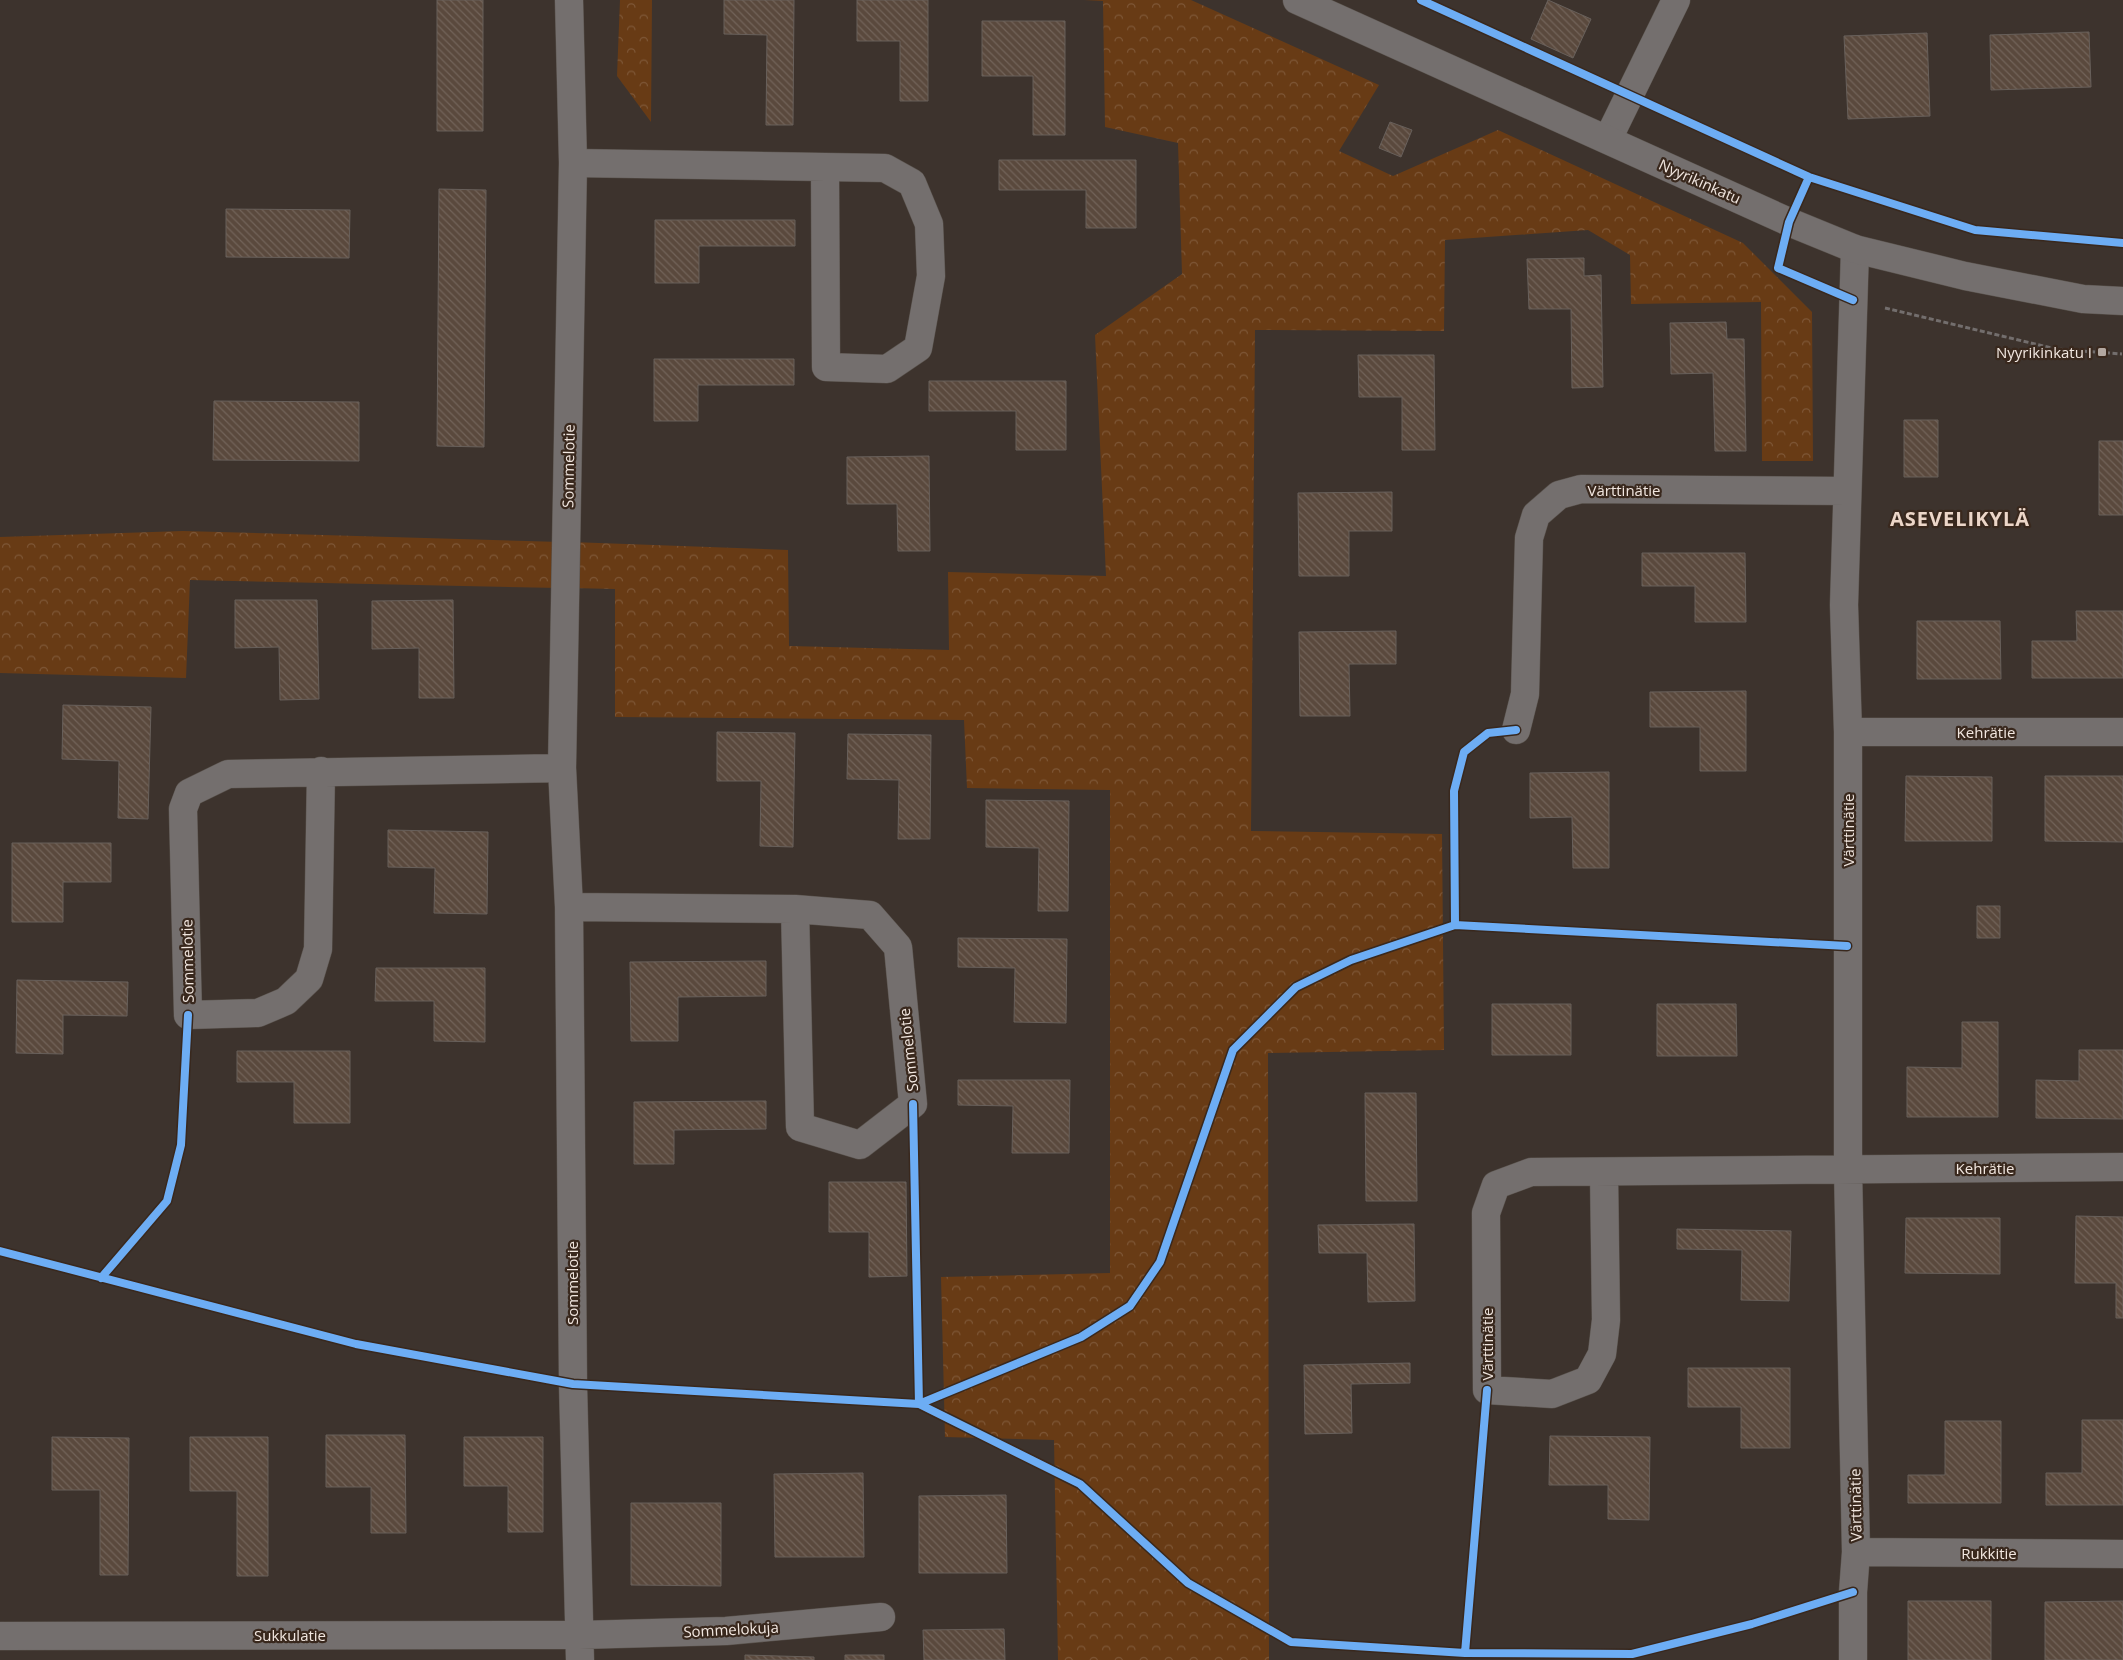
<svg xmlns="http://www.w3.org/2000/svg" width="2123" height="1660" viewBox="0 0 2123 1660" font-family="'Open Sans',sans-serif">
<defs>
<pattern id="forest-crowns" width="20" height="18" patternUnits="userSpaceOnUse" patternTransform="scale(1.25)"><rect width="20" height="18" fill="#683b15"/><path d="M2 6a3 3 0 1 1 6 0M12 15a3 3 0 1 1 6 0" fill="none" stroke="#7e5737"/></pattern>
<pattern id="building-back-hatch" width="6" height="6" patternUnits="userSpaceOnUse" patternTransform="scale(1.25)"><rect width="6" height="6" fill="#5a493d"/><path d="M-1 5l2 2M0 0l6 6M5-1l2 2" fill="none" stroke="#726359"/></pattern>
</defs>
<rect width="100%" height="100%" fill="#3d332d"/>
<!-- forest -->
<path fill="url(#forest-crowns)" d="M620,0h32l-1,122 -34,-46z
M1084,0h107l188,85 -40,66 54,25 105,-46 245,113 69,69 1,149h-51l-1,-159 -130,2 -1,-49 -42,-25 -143,10 -1,91 -189,-1 -4,501 191,3 2,216 -176,3 1,607h-211l-4,-220 -109,-3 -4,-160 169,-4v-483l-143,-2 -3,-68 -349,-3v-128l-44,-1v-46l217,8 1,96 160,4 -1,-78 158,4 -11,-241 87,-61 -4,-131 -73,-16 -2,-126z
M183,531l378,11 -1,46 -370,-8 -4,98 -186,-5v-136z"/>
<!-- building -->
<path fill="url(#building-back-hatch)" stroke="#68605b" d="M437,0h46v131h-46z
M724,0h70l-1,125h-27l1,-90 -43,-1z
M857,0h71v101h-28v-60h-43z
M1548,0l43,19 -18,39 -42,-19z
M982,21h83v114h-32v-59h-51z
M2089,32l2,55 -100,3 -1,-55z
M1927,33l3,83 -82,3 -4,-83z
M1390,122l22,8 -11,27 -22,-9z
M999,160h137v68h-50v-38h-87z
M439,189l47,1 -2,257 -47,-1z
M226,209l124,1 -1,48 -123,-1z
M655,220h140v26h-96v37h-44z
M1584,258v18l17,-1 2,112 -31,1 -1,-79h-42l-2,-50z
M1726,322l1,17h17l2,112h-31l-2,-78 -42,1 -1,-51z
M1358,355h76l1,95h-33v-53h-43z
M654,359h140v26h-96v36h-44z
M929,381h137v69h-50v-39h-87z
M214,401l145,1v59l-146,-1z
M1904,420h34v57h-34z
M2099,441h24v74h-24z
M929,456l1,95h-32l-1,-47h-50v-47z
M1392,492v39h-43v45h-50l-1,-83z
M1642,553h103l1,69h-51v-36h-53z
M235,600h82l2,99 -39,1 -1,-53 -44,1z
M453,600l1,98h-35v-50l-47,1v-48z
M2076,611h47v67h-91v-37h45z
M1917,621h83l1,58h-84z
M1396,631v33h-47l1,52h-50l-1,-84z
M1746,691v80h-46v-44h-50v-35z
M63,705l88,2 -3,112 -30,-1 1,-57 -57,-2z
M717,732l78,1 -2,114 -33,-1 1,-65h-44z
M848,734l83,1 -1,104h-32l1,-59 -52,-1z
M1609,772v96h-36l-1,-51 -42,1v-45z
M1906,776l86,1v64h-87z
M2045,776h78v66l-78,-1z
M986,800l83,1 -1,110h-30l1,-63 -53,-1z
M388,830l100,2 -1,82 -53,-1 1,-45 -47,-1z
M12,843h99v39h-48v40h-51z
M1977,906h23v32h-23z
M958,938l109,1 -1,84 -52,-1 1,-54 -57,-1z
M766,961v35l-88,1v44h-47l-1,-79z
M376,968h109v74l-51,-1v-40h-59z
M17,980l111,2 -1,34 -64,-1v39l-47,-1z
M1492,1004h79v51h-79z
M1657,1004h79l1,52h-80z
M1962,1022h36v95h-91v-50l55,1z
M2079,1050h44v69l-87,-1v-38l43,1z
M237,1051h113v72h-56v-41h-57z
M958,1080h112l-1,73h-57l1,-47 -55,-1z
M1365,1093h51l1,108h-51z
M766,1101v28l-92,1v34h-40v-62z
M829,1182h77l1,94 -38,1v-45h-40z
M2076,1216l47,1v101h-7v-35h-41z
M1906,1218h94v56l-95,-1z
M1414,1224l1,77 -47,1 -1,-49h-48l-1,-28z
M1677,1229l114,2 -2,70 -48,-1 1,-50 -65,-1z
M1410,1363v20l-59,1 1,49 -47,1 -1,-69z
M1688,1368h102v80h-49v-41h-53z
M2082,1420h41v85h-77v-32h36z
M1945,1421h56v82h-93v-28h37z
M326,1435h79l1,98h-35v-46h-45z
M1550,1436l100,1 -1,83 -41,-1v-34h-59z
M52,1437l77,1 -1,137h-28v-85h-48z
M190,1437h78v139h-31v-85h-47z
M464,1437h79v95h-35v-46h-44z
M863,1473l1,84h-89l-1,-83z
M1006,1495l1,78h-88v-77z
M631,1503h90v83l-90,-1z
M1908,1601h83v59h-83z
M2123,1601v59h-78v-58z
M1004,1629l1,31h-81l-1,-30z
M745,1655l69,2v3h-69z
M845,1655h39v5h-39z"/>
<g fill="none" stroke-linecap="round" stroke-linejoin="round">
<defs>
<path id="minor" d="M569,0l4,163 -11,605 7,139 4,477 7,276
M1608,139l68,-139
M573,163l252,4 1,200 61,2 31,-21 13,-72 -2,-52 -17,-41 -27,-15 -60,-1
M1516,730l9,-36 4,-156 7,-23 23,-20 22,-6 266,2
M1848,732h275
M321,771l-3,178 -9,30 -23,22 -28,12 -70,2 -5,-206 6,-16 39,-19 334,-6
M569,907l226,2 75,6 28,32 15,157 -53,41 -60,-18 -5,-218
M1604,1172l2,148 -4,34 -14,26 -36,14 -65,-4 -1,-177 10,-28 35,-13 592,-5
M1856,1552l267,2
M0,1636l580,-1 146,-4 155,-14
M1853,1660v-68l3,-40 -8,-383v-437l-4,-127 11,-356"/>
<path id="tertiary" d="M1297,0l492,222 66,27 110,27 118,23 40,2"/>
</defs>
<!-- minor casing -->
<use href="#minor" stroke="#58514b" stroke-width="29"/>
<!-- tertiary casing -->
<use href="#tertiary" stroke="#58514b" stroke-width="29"/>
<!-- path -->
<path stroke="#736e6d" stroke-width="3" stroke-dasharray="5 2.5" stroke-linecap="butt" d="M1885,308l171,41 66,5"/>
<!-- minor -->
<use href="#minor" stroke="#746f6e" stroke-width="28"/>
<!-- tertiary -->
<use href="#tertiary" stroke="#746f6e" stroke-width="28"/>
<defs>
<path id="cycleway" d="M1421,0l388,177 166,53 148,13
M1809,177l-20,45 -11,46 75,32
M1455,925l-1,-134 10,-39 24,-19 28,-3
M913,1104l6,300 162,-67 49,-31 30,-44 73,-212 63,-63 55,-27 104,-35 392,21
M0,1251l356,93 217,40 346,20 161,80 108,99 103,59 174,11 167,1 120,-30 101,-32
M101,1278l66,-77 14,-56 7,-130
M1465,1653l22,-263"/>
</defs>
<!-- cycleway casing -->
<use href="#cycleway" stroke="#39281d" stroke-width="11"/>
<!-- cycleway -->
<use href="#cycleway" stroke="#6dadf4" stroke-width="8"/>
</g>
<!-- markers -->
<rect fill="#b3a8a1" stroke="#39281d" stroke-width="2" x="2097" y="347" width="10" height="10" rx="2.5"/>
<g text-anchor="middle" dominant-baseline="central" stroke-width="4.5" stroke-linejoin="round" paint-order="stroke">
<!-- street labels -->
<g font-size="15" fill="#f2e7e0" stroke="#39281d">
<text transform="translate(1700 181) rotate(24)">Nyyrikinkatu</text>
<text transform="translate(568 466) rotate(-89)">Sommelotie</text>
<text x="1624" y="490">Värttinätie</text>
<text x="1986" y="732">Kehrätie</text>
<text transform="translate(1848 830) rotate(-90)">Värttinätie</text>
<text transform="translate(187 961) rotate(-91)">Sommelotie</text>
<text transform="translate(908 1050) rotate(-96)">Sommelotie</text>
<text x="1985" y="1168">Kehrätie</text>
<text transform="translate(572 1283) rotate(-90)">Sommelotie</text>
<text transform="translate(1487 1344) rotate(-90)">Värttinätie</text>
<text transform="translate(1855 1505) rotate(-91)">Värttinätie</text>
<text x="1989" y="1553">Rukkitie</text>
<text transform="translate(731 1629) rotate(-3)">Sommelokuja</text>
<text x="290" y="1635">Sukkulatie</text>
</g>
<!-- poi labels -->
<g font-size="15" fill="#f2e7e0" stroke="#39281d" text-anchor="end">
<text x="2092" y="352">Nyyrikinkatu I</text>
</g>
<!-- district labels -->
<g font-size="20" font-weight="bold" letter-spacing="1" fill="#ecd6c8" stroke="#39281d">
<text x="1960" y="518">ASEVELIKYLÄ</text>
</g>
</g>
</svg>
